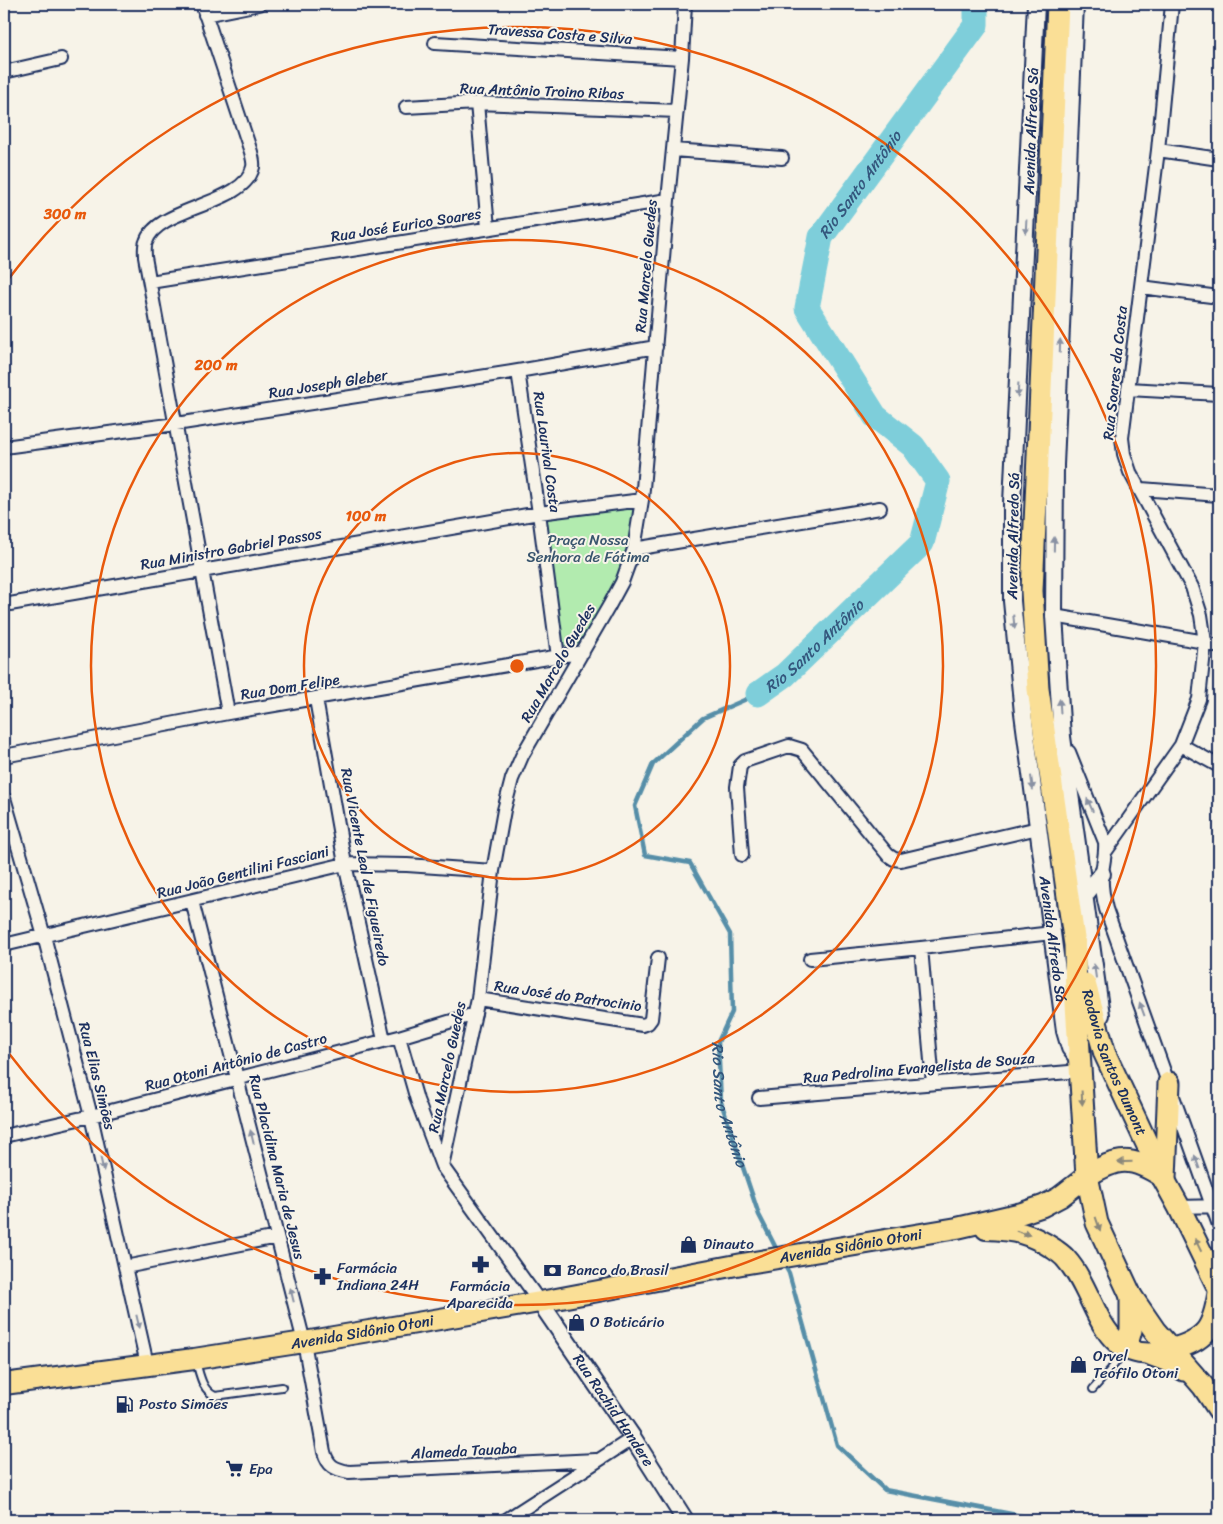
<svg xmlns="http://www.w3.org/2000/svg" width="1223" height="1524" viewBox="0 0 1223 1524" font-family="Sriracha,sans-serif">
<rect width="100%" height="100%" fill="#f7f3e8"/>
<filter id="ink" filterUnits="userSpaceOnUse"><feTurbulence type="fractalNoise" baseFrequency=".02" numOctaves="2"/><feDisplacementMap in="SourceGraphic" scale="10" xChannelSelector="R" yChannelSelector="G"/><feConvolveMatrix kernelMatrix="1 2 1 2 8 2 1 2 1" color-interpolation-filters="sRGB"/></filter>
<g filter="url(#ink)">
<!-- green -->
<path fill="#b2ebaf" stroke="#668d86" d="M635,503l-4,49 -46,91 -23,3 -18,-131z"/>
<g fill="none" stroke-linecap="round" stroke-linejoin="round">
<!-- stream -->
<g stroke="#568ea8" stroke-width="4.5">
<path id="s1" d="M758,694l-55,24 -50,46 -18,42 10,49 45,8 40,71 2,78 -14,30 3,60 38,113 19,37"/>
<path d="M784,1264l5,9 48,172 48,45 137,26 14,4"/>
</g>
<!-- river -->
<path stroke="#7eceda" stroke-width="25" id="s2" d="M758,694l27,-19 137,-132 16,-62 -25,-35 -38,-30 -68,-108 14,-71 155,-212v-21"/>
<defs>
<path id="service" d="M196,1362c4,13 6,28 19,34l67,-9
M1093,1389l18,-20 13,-18"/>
<path id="minor" d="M202,4l49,148c1,4 3,11 2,15 -8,39 -96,39 -107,75 -2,4 -1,11 -1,15l83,456
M205,15l54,-11
M435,43l247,15
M4,72l57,-13
M477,103l11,125
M406,107l71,-4 200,8
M673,150l109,8
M1158,150l61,9
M150,282l518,-82
M1141,287l78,10
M518,371l21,142 19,144
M1128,389l91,5
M4,447l172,-23 342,-53 138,-24
M1141,489l78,6
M634,549l246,-41
M4,605l535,-92 103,-13
M1054,616l151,26 14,5
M316,699l29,165 39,176
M1181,745l38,21
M1069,752l36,90c1,11 -2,21 -3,31 -1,12 1,24 4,36l113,316
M4,756l224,-43 355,-61
M4,798l40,138 47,180 56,248
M1106,851l75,-106 18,-46 6,-57 -4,-27 -9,-28 -62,-115 -6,-18 -2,-16 36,-288 14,-146
M742,855l-5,-68 3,-21 5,-5 44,-15 13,4 86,105 6,4 7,1 137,-32
M192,901l112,441 20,110c4,14 10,17 25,20l247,-12
M4,945l341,-81 62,1 86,6
M921,948l12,135
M810,959l111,-11 131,-15
M478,999l165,26 5,-2 3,-4 7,-61
M399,1037l18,63 25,66
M759,1098l322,-27
M4,1136l87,-20 308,-79 76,-23
M1179,1207l40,-1
M125,1267l152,-30
M540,1302l-98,-136 36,-167 15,-128 11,-61 8,-31 10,-23 87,-150 13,-24 12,-33 8,-49 26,-300 14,-142 3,-54
M506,1520l127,-82"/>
<g id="tertiary">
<path id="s3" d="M1036,4l-24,499v98l11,112 42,318 5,17 7,9"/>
<path d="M1075,4l-20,461 -1,151 8,121 39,278"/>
<path d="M1085,895l17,-21"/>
<path id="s4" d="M540,1302l93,136 52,82"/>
</g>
<g id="primary">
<path d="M986,1229c29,1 44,4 68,20 4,3 9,6 12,10 34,38 32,109 102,92"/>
<path id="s5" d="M4,1384l190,-25 110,-17 236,-40 202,-38 215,-36 65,-15 21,-7 17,-9 27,-21"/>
</g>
<g id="trunk">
<path d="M1058,4l-26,587 6,98 37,256 1,59 11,172 10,47 34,73 24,35 48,55 16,24"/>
<path id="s6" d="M1085,984l20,70 57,122 17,31 40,82"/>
<path d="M1087,1176c31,-19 44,-20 75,0"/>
<path d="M1165,1178l4,-95"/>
<path d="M1126,1348l5,-18v-34"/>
<path d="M1171,1350c36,-11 42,-21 48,-57"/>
<path d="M1152,1355l19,7 13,8"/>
</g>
</defs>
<!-- service casing -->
<use href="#service" stroke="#1b2f5e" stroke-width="10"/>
<!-- minor casing -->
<use href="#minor" stroke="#1b2f5e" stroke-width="16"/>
<!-- tertiary casing -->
<use href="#tertiary" stroke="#1b2f5e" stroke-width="20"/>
<!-- primary casing -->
<use href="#primary" stroke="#1b2f5e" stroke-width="24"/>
<!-- trunk casing -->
<use href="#trunk" stroke="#1b2f5e" stroke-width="25"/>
<!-- service -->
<use href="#service" stroke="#f7f3e8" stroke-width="6"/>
<!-- minor -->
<use href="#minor" stroke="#f7f3e8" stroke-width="12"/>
<!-- tertiary -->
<use href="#tertiary" stroke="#f7f3e8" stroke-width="16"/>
<!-- primary -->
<use href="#primary" stroke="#fadf96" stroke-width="20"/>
<!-- trunk -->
<use href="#trunk" stroke="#fadf96" stroke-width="21"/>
</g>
<!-- one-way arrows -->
<defs><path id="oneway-solid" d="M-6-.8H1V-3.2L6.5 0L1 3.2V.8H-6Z" transform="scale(1.25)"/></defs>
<g fill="#8991a3">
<use href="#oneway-solid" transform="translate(1026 227) rotate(93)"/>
<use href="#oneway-solid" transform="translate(1060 346) rotate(-88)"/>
<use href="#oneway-solid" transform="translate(1018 390) rotate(93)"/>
<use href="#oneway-solid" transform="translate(1054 544) rotate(-89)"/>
<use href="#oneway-solid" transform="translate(1014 622) rotate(84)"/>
<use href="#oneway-solid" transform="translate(1060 706) rotate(-94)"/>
<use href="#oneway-solid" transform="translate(1032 783) rotate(82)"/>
<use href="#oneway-solid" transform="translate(1090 805) rotate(-114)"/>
<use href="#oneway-solid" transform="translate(1095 971) rotate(-98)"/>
<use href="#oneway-solid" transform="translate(1142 1009) rotate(-110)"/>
<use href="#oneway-solid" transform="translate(252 1137) rotate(-104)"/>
<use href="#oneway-solid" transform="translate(1197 1162) rotate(-110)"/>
<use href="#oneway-solid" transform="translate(102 1164) rotate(77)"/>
<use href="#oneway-solid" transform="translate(292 1295) rotate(-104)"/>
<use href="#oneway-solid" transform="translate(138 1322) rotate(77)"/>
</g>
<g fill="#8a877a">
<use href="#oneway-solid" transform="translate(1082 1098) rotate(87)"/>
<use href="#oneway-solid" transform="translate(1125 1162) rotate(179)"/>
<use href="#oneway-solid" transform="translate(1098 1224) rotate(71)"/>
<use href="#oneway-solid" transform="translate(1023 1233) rotate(18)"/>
<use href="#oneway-solid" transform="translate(1198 1245) rotate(-116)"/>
</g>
</g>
<!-- distance rings -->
<g fill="none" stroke="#e8590c" stroke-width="2.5">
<circle cx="517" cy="666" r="213"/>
<circle cx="517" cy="666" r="426"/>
<path d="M7 281A639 639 0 1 1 7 1051"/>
</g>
<!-- icons -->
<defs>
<symbol id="shop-bare" viewBox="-9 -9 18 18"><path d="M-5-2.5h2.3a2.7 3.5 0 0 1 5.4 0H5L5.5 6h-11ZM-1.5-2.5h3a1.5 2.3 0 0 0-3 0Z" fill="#1b2f5e" stroke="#f7f3e8" stroke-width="2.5" paint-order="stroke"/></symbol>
<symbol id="pharmacy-bare" viewBox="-9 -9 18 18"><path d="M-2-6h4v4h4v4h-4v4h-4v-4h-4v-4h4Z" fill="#1b2f5e" stroke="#f7f3e8" stroke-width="2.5" paint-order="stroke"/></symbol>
<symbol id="bank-bare" viewBox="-9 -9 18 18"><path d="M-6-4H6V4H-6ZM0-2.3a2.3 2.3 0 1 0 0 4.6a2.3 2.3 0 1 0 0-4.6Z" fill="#1b2f5e" stroke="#f7f3e8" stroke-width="2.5" paint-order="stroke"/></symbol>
<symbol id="fuel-bare" viewBox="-9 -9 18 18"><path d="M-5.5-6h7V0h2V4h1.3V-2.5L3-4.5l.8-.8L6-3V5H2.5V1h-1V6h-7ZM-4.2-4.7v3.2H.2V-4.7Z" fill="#1b2f5e" stroke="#f7f3e8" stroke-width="2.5" paint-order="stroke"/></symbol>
<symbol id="supermarket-bare" viewBox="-9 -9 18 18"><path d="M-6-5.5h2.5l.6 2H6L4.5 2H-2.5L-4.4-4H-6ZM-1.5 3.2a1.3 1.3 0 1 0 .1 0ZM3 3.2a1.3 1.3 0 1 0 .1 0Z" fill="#1b2f5e" stroke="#f7f3e8" stroke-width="2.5" paint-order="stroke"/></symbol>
</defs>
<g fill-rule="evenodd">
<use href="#shop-bare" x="676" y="1232" width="25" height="25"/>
<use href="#pharmacy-bare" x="468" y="1252" width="25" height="25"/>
<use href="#bank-bare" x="540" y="1258" width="25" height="25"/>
<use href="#pharmacy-bare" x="310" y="1264" width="25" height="25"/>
<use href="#shop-bare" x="564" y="1310" width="25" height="25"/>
<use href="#shop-bare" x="1066" y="1352" width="25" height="25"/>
<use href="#fuel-bare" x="112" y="1392" width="25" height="25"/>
<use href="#supermarket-bare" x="222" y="1456" width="25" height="25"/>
</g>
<g text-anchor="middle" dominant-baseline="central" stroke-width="4" stroke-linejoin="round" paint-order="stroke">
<!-- street labels -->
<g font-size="15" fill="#1b2f5e" stroke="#f7f3e8">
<text transform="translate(560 34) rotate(4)">Travessa Costa e Silva</text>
<text transform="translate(542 91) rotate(2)">Rua Antônio Troino Ribas</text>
<text transform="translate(1031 131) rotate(-88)">Avenida Alfredo Sá</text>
<text transform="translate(406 225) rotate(-9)">Rua José Eurico Soares</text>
<text transform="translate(646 266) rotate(-85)">Rua Marcelo Guedes</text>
<text transform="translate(1115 373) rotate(-84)">Rua Soares da Costa</text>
<text transform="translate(328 384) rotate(-9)">Rua Joseph Gleber</text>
<text transform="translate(547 452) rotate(82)">Rua Lourival Costa</text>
<text transform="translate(1013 536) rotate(-89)">Avenida Alfredo Sá</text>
<text transform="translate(231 549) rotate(-10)">Rua Ministro Gabriel Passos</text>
<text transform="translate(558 663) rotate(-60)">Rua Marcelo Guedes</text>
<text transform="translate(290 687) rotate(-9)">Rua Dom Felipe</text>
<text transform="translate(365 867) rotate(79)">Rua Vicente Leal de Figueiredo</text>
<text transform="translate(243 872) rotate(-14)">Rua João Gentilini Fasciani</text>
<text stroke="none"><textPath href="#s3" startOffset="938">Avenida Alfredo Sá</textPath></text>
<text transform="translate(568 996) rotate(8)">Rua José do Patrocinio</text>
<text transform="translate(236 1062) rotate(-15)">Rua Otoni Antônio de Castro</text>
<text stroke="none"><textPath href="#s6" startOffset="84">Rodovia Santos Dumont</textPath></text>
<text transform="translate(447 1067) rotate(-78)">Rua Marcelo Guedes</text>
<text transform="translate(919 1068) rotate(-5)">Rua Pedrolina Evangelista de Souza</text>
<text transform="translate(97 1076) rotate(76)">Rua Elias Simões</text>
<text transform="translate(277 1167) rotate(76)">Rua Placidina Maria de Jesus</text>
<text stroke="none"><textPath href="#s5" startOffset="858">Avenida Sidônio Otoni</textPath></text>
<text stroke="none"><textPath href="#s5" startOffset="362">Avenida Sidônio Otoni</textPath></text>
<text stroke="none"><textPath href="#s4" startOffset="131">Rua Rachid Handere</textPath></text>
<text transform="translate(464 1451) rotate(-3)">Alameda Tauaba</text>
</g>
<!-- park labels -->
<g font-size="15" fill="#39556e" stroke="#f7f3e8">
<text x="588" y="540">Praça Nossa<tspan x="588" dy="17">Senhora de Fátima</tspan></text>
</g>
<!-- poi labels -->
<g font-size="15" fill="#1b2f5e" stroke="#f7f3e8" text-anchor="start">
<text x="703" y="1244">Dinauto</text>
<text x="337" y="1268">Farmácia<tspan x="337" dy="17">Indiana 24H</tspan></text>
<text x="567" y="1270">Banco do Brasil</text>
<text x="480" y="1286" text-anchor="middle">Farmácia<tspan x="480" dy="17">Aparecida</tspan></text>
<text x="590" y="1322">O Boticário</text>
<text x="1093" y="1356">Orvel<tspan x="1093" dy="17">Teófilo Otoni</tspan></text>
<text x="139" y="1404">Posto Simões</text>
<text x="249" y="1469">Epa</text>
</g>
<!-- water labels -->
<g font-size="16" font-style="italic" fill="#34577d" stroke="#f7f3e8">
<text stroke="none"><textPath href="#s2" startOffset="644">Rio Santo Antônio</textPath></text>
<text stroke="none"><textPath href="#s2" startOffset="74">Rio Santo Antônio</textPath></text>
<text stroke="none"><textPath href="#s1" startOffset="526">Rio Santo Antônio</textPath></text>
</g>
</g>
<circle cx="517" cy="666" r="8" fill="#e8590c" stroke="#f7f3e8" stroke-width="2.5"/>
<g font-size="15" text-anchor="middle" font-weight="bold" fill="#e8590c" stroke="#f7f3e8" stroke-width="4" stroke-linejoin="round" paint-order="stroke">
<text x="65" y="219">300 m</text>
<text x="216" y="370">200 m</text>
<text x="366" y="521">100 m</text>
</g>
<!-- margin -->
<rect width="1223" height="1524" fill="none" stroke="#f7f3e8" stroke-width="20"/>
<rect x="10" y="10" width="1203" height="1504" fill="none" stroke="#1b2f5e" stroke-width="2" filter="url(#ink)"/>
</svg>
